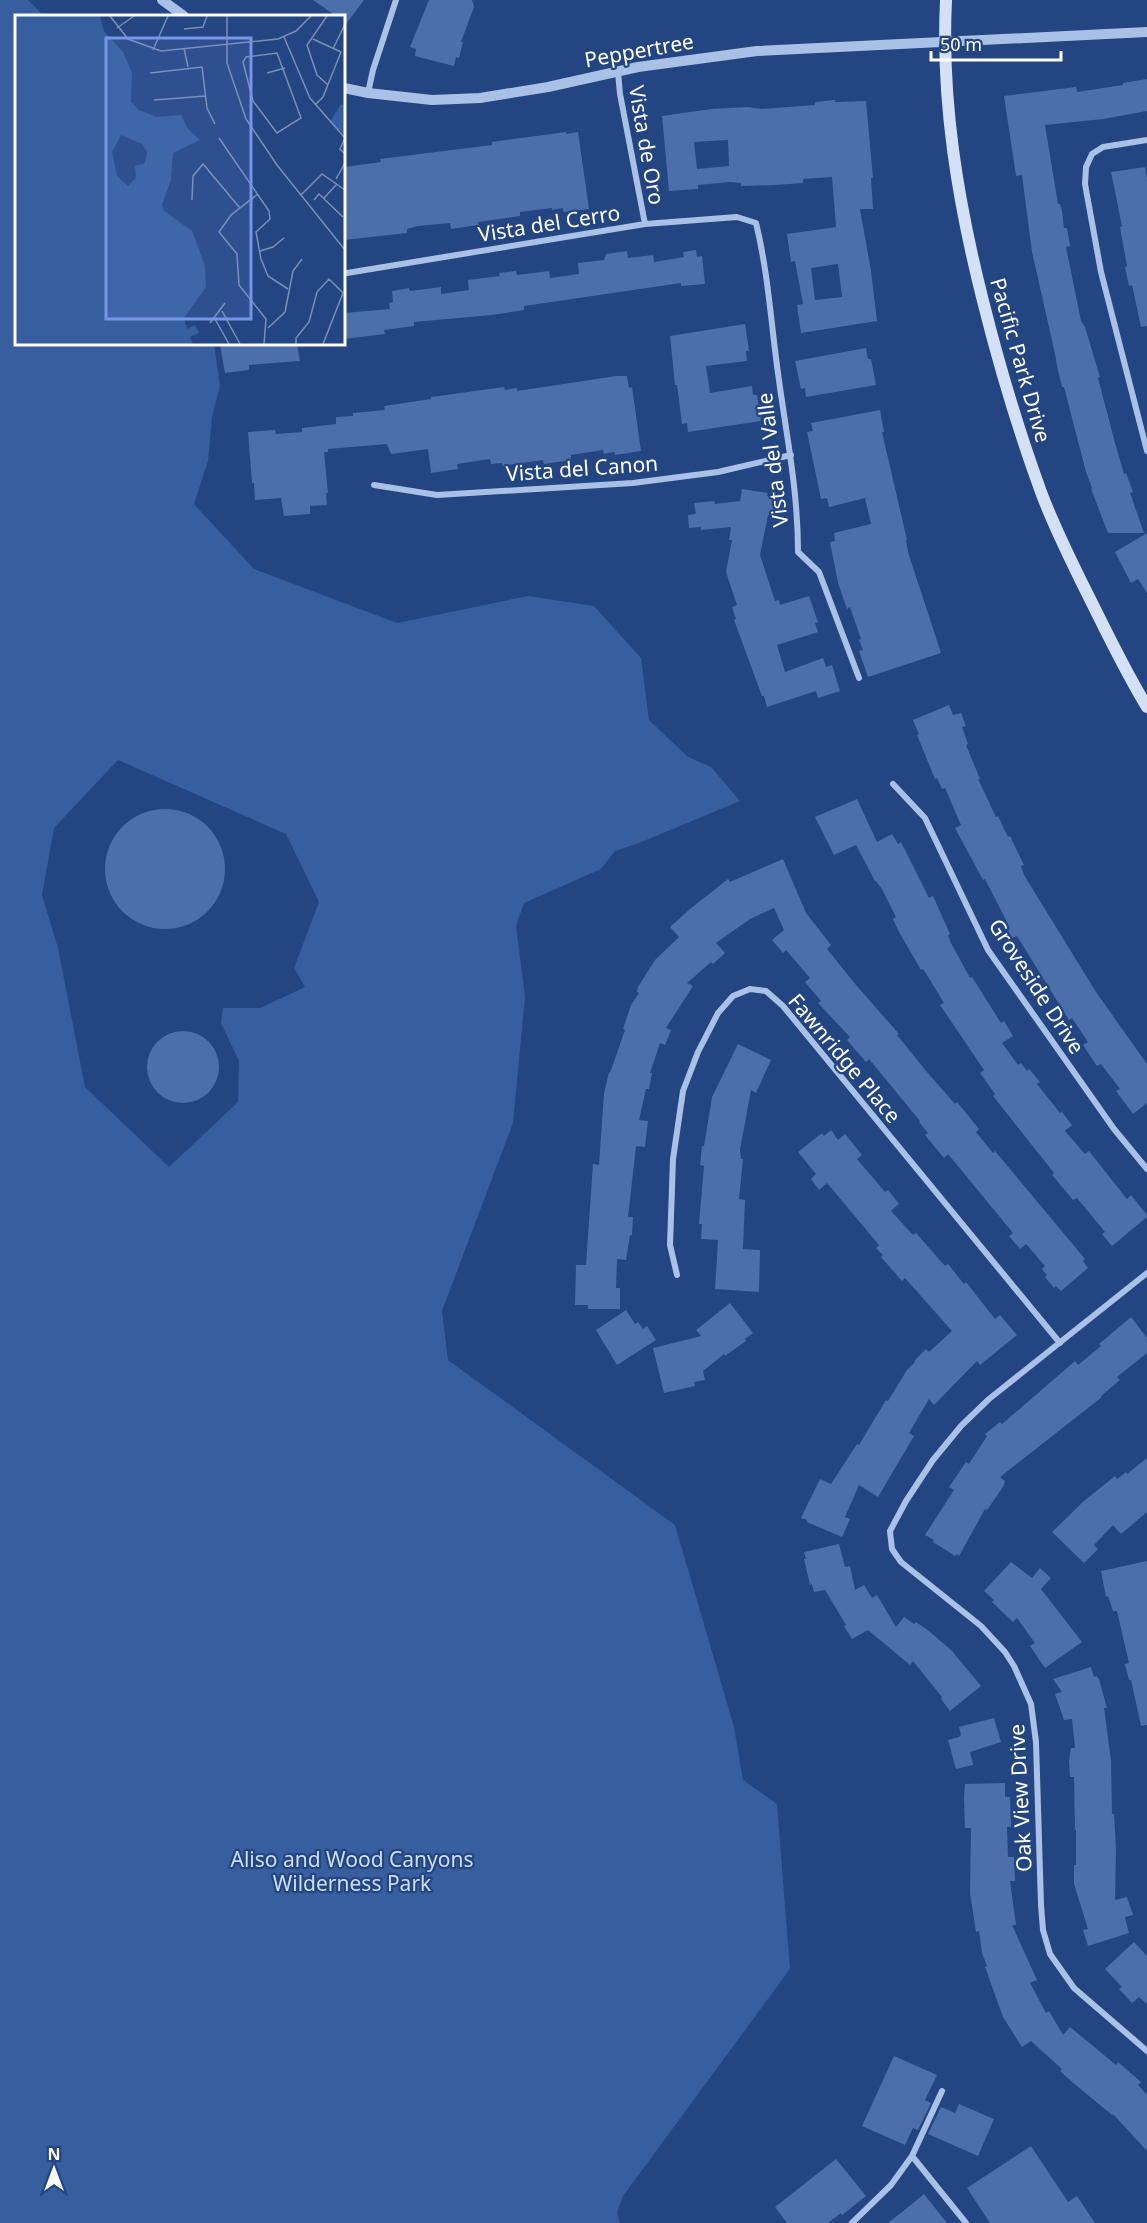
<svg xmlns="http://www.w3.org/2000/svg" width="1147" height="2223" viewBox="0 0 1147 2223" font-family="'Noto Sans',sans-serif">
<rect width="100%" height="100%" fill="#234581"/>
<!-- green -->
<path fill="#375e9f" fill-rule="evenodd" d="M0,0h28l16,16h-28v328h198l6,42 -8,31 -4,44 -14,43 60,65 143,54 131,-27 66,10 47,52 8,62 39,37 23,10 29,34 -101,42 -24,8 -14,18 -77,34 -8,23 9,71 -12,126 -71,188 6,49 227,165 59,202 9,53 34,24 13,165 -167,227 -6,16 3,11h-620zM118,760l168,74 33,68 -25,66 11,19 -45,21h-37l-2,15 18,38 -1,41 -69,65 -84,-80 -27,-139 -16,-53 12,-67z"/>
<!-- building -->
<path fill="#4b6faa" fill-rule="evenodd" d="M313,0h51l-18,24 -2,-2v-6h-8z
M429,0h43l2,7 -13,35h2l-4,16 -3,-1 -2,9 -39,-10 1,-7 -6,-2z
M1147,79v32l-44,8 -58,6 13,79h2l2,7 2,17h3l3,18 -4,1 15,74 4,6 15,50 -2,1 17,65 9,31 2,-1 7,19 -3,1 14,40h-36l-17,-44 1,-1 -6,-16 -22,-85h-2l-4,-16 -3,-17 -23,-102 -10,-77 -6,1 -12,-80 72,-9 1,5 46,-7v-2z
M835,100v2l31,-1 7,77h-2l2,31h-13l11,62 6,50 -76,12 -4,-28 6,-1 -8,-43 -4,1 -4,-28 49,-7 -4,-50 -29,2v4l-28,2 -34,1v-3l-11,-1 -32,3v4l-29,2 -7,-75 49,-7 37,-2 14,2 53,-4v-3zM728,140l1,26 -32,3 -3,-27zM838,264l4,33 -27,3 -4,-32z
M566,132v2l12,-2 11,77 -26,3v-4l-11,2v-2l-32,4v4l-42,6 1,3 -28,4 -1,-6 -32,3 -11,3v4l-63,7v-73l37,-5 -1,-3 112,-14v-3z
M1145,167l2,11v148l-6,1 -9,-42 -3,1 -4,-19 2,-1 -7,-39 2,-1 -11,-54z
M696,250l1,7 5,-1 3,28 -24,2v-3l-157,23v4l-32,5 -78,7v4l-30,4 1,4 -41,5v-26l46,-4 -1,-6 4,-1 -1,-11 17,-3 1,3 31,-4v7l28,-4 -1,-10 32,-4 -1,-3 17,-2 1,4 32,-4 1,7 29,-4 -1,-11 26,-3 2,-6 21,-3 1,7 25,-3 1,7 30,-5 -1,-5z
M745,324l4,27h-3l1,10 -41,5 4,27 42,-7 1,9h4l4,26 -73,11 -1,-9 -5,1 -5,-39h-2l-5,-49z
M220,344h77l3,17 -51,4v5l-24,3z
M866,348l2,11h3l5,26 -70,12 -1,-9 -4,1 -6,-28z
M616,376h11l2,12 3,-1 9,64 -26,4 -1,-3 -10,2 -1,-4 -32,5v5l-27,4 -1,-4 -41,6v-3l-11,1 -1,-5 -33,5 1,5 -27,4 -3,-24 -37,5 -4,-10 -59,5v3h-4l4,41h-2l1,12 -17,1v8l-26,2 -3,-18 -26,2 -1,-17h-2l-4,-51 27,-2 1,4 26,-2v-4l34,-4v-7l17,-1v-3l32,-3 -1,-4 47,-7v-2l73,-10 1,3 12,-2v3z
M880,410l4,22h-2l25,108h-1l2,12 33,101 -73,24 -9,-26 4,-1 -4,-10 2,-1 -11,-32 -3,2 -9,-26 -8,-41 5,-1 -1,-8 37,-9 -6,-26 -36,9 -2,-9 -6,1 -14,-67 6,-1 -2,-8z
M742,489l26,4 -1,3 12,2 -3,18 -8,-1 -8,40 15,46 4,-1 1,5 29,-9 9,26 -3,1 3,9 -41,13 8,27 38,-14 3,9 6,-2 8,26 -22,7 -2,-7 -49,16 -3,-11h-2l-28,-76 2,-1 -4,-12 5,-2 -11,-33 6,-32h-3l2,-13 -30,3v-3l-12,1 -1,-13 8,-1 -2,-11 20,-2 1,3 25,-3z
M1147,533v60l-9,-14 -7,4 -16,-31z
M949,705l4,10 8,-2 5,13 -4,1 6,17 -2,1 14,34h-2l18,38 2,-1 10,21 2,-1 14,29 -3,1 3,9 72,117 51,72v39l-14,11 -17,-23 4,-2 -19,-25 -4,2 -14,-21 5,-3 -16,-24 -3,2 -52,-84 -5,2 -8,-15 3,-1 -22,-43 -2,1 -28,-52 6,-3 -16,-37 -3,1 -5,-11 -2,1 -18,-44 2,-1 -6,-14z
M857,799l20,43 15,-8 6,10 3,-2 28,56 4,-2 17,38 -2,1 3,8 19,35 2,-1 29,46 3,-2 9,15 -11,7 16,22 3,-2 6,8 2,-2 11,13 -3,2 23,29 2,-1 10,13 -7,6 20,23 4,-3 38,48 4,-4 16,20v2l-35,29 -10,-12 3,-2 -28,-34 -4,2 -21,-25 2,-2 -61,-77 2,-2 -15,-21 4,-3 -44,-65 4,-2 -17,-28 -4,-6 -2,1 -22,-38 -6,-13 3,-2 -14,-28 -6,-8h-1l-19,-36 -22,10 -19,-38z
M105 869a60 60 0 1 1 120 0a60 60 0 1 1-120 0Z
M783,859l23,54 25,32 -4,4 29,36 43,49 -2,1 30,37 28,32 2,-2 22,27 -3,3 17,21 2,-2 90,108 -2,2 5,7 -27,23 -5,-5 -2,2 -9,-11 2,-2 -5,-6 3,-3 -19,-22 -6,5 -11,-13 4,-3 -65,-79 -4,4 -19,-23 3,-2 -9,-11 1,-1 -51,-62 -3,3 -19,-22 3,-3 -32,-34 3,-2 -16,-19 5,-4 -24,-28 -3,3 -11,-13 12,-10 -10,-22 -24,11 -34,24 9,10 -12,11 -2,-2 -24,21 6,3 -27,42 5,2 -6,15 -5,-2 -10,30h2l-3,16h-3l-7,31 9,1 -3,26 -9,-1 -8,71h5l-1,18h-2l-4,25 -9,-1 -1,29h4v21h-32v-4h-13l1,-40h10l7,-101 6,1 5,-72 5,-21 1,1 15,-43 -2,-1 8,-24 8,-12 -2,-1 1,-5 17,-27 24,-23 -9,-10 20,-18 38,-30 2,3z
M147 1067a36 36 0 1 1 72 0a36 36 0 1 1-72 0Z
M738,1044l33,16 -15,33 -5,-3 -11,60 1,9h2l-4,40 6,1 -2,49 17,1 -1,42 -44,-3 3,-49 -17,-1 1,-15h-3l5,-58 -4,-1 2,-19h2l8,-49z
M831,1130l7,10 7,-6 17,21 -5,4 28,33 3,-2 11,14 -8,7 22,24 3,-2 29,33 3,-2 16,20 2,-2 29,37 5,-4 17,20 -37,30 -3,-4 -43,44 -5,-6 -20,34 5,3 -36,61 -19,-12 -14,32 5,2 -8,18 -35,-15v-2l-6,-2 19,-39 11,5 26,-40 2,1 27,-45 2,1 19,-31 8,-8 -1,-1 12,-12 3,3 23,-21 -47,-53 -3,3 -21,-24 2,-2 -7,-7 3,-3 -52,-62 -8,7 -8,-11 5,-5 -18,-22 24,-19 2,3z
M730,1303l23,30 -8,6 1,2 -21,15 -1,-2 -21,17 2,9 -11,2 1,4 -31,7 -11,-45 48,-12 -5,-6z
M626,1310l9,14 3,-2 5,7 4,-3 9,14 -39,25 -21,-35z
M1131,1317l16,21v15l-30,24 3,3 -19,16 1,1 -102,80 5,4 -2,6 -16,23 -2,-1 -26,47 -2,-2 -2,2 -22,-14 1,-2 -9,-5 29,-45 -5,-3 17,-25 3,2 18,-28 -2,-2 15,-12 2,2 73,-63 3,4 23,-19 -2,-2z
M1147,1458v54l-26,22 -8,-9 -19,20 4,4 -14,14 -32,-31 32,-31 31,-25 2,3 9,-7 1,2z
M839,1544l6,23 5,-1 5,24 9,-5 8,13 5,-3 19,32 8,-10 10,7 2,-2 13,9 23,20 29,35 -31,25 -9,-12 1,-2 -29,-36 -3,4 -42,-35 -16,9 -8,-13 2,-1 -21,-35 -11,2 -2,-8 -2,1 -6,-26h2l-2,-7z
M1147,1561v164l-6,1 -10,-46h-2l-4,-16 4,-1 -12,-52h-4l-5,-15 -2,1 -5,-26z
M1011,1562l21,16 8,-10 11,10 -10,11 41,53 -37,26 -15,-22 5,-3 -18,-25 -4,4 -21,-20 2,-2 -10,-9z
M1091,1667l3,10 2,-1 3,3 8,29h-3l7,53 1,53h2l2,34 -1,52 12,-3 6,18 -8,2 4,16 -41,13 -5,-16 5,-1 -14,-45v-19h2v-35h-1l-1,-53h-4l-1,-16 2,-13h4l-3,-29 -8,1 -9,-26 7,-2 -9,-13z
M994,1718l7,24 -31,10 3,13 -17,4 -8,-29 11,-3 2,-2 -2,-8z
M1005,1783v14h5l1,30h-4l1,30h6l1,24h-5l6,44h-4l25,55 -7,3 16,30 3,-2 14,24 7,-8 46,38 2,-3 23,20 -3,3 9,10v56l-34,-37 -1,1 -40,-33 -12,-11 2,-2 -31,-28 -9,6 -19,-30 -18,-50 2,-1 -5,-13 -3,-22 -3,1 -6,-39 1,-65h-6l-1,-30 1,-14z
M1134,1942l13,14v48l-8,-7 -7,6 -13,-14 3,-2 -17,-18z
M894,2056l43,19 -12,25 6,3 -13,27 -5,-2 -8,17 -43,-19z
M959,2104l35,15 -16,37 -50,-22 13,-27 14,6z
M1031,2146l37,56 9,-6 18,27h-105l-23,-35z
M836,2159l30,37 -24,19 -1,-2 -13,10h-41l-12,-16z
M924,2194l23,29h-59l24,-19z"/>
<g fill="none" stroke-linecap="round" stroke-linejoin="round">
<!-- minor -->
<path stroke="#a9c1e7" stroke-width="6" d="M618,72l2,22 25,130
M368,93l5,-23 23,-70
M1147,140l-44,7 -11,7 -6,13 -1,17 16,88 46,179
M347,273l298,-49 92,-7 19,6c12,49 15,100 22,150 8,61 20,116 20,179l21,20 40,106
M374,485l63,10 196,-12 85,-11 73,-17
M893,784l32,34 63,132 126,179 33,40
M1147,1273l-158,126 -28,27 -28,34 -27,41 -16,30 2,18 9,13 80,64 24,26 9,14 17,38 5,38 5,163 2,25 7,24 24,34 73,63
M677,1275l-7,-30 3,-86 10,-68 15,-39 20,-39 15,-17 17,-7 16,2 17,15 277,337
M912,2156l54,67
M852,2223l39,-38 21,-29 30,-65"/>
<!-- tertiary -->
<path stroke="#a9c1e7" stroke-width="10" d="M162,0l22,16
M344,88l24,5 64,7 48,-2 68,-11 90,-20 119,-16 390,-19"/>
<!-- secondary -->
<path stroke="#d3e0f6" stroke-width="12" d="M946,0c-5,102 12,202 37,301 16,64 35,128 58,191 13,35 30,69 47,103 19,38 37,76 59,112"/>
</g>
<g text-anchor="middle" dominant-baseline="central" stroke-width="4.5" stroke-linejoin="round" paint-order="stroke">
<!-- street labels -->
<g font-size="21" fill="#fff" stroke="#234581">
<text transform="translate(639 50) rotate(-10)">Peppertree</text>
<text transform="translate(647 145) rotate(80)">Vista de Oro</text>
<text transform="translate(549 223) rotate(-9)">Vista del Cerro</text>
<text transform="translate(1021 360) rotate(74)">Pacific Park Drive</text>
<text transform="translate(772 460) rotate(-97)">Vista del Valle</text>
<text transform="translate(582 468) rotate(-4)">Vista del Canon</text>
<text transform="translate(1037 986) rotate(57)">Groveside Drive</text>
<text transform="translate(845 1058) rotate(50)">Fawnridge Place</text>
<text transform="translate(1020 1798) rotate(-93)">Oak View Drive</text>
</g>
<!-- park labels -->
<g font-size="21" fill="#cdddf6" stroke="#234581">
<text x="352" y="1859">Aliso and Wood Canyons<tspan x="352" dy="24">Wilderness Park</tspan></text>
</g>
</g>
<!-- overview -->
<g transform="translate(15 15)">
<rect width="330" height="330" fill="#234581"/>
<path d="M0,1h85l4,15 19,21 9,21 -1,29 8,8 18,7 24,-2 7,14 12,11 -27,13 -2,27 -9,24 1,6 29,21 13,35 1,21 -22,31 3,11 8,-4 4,8 -9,4 3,7h-178zM106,120l21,9 5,8 -2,11 -10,3 1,12 -8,8 -11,-10 -5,-24zM326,89l4,2v29l-15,-13z" fill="#375e9f" fill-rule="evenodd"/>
<path fill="none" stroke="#7b8fb3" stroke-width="1.5" d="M95,1l18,23 33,12 117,-12 18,-8 15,-15M212,1v47l19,56 31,46 68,85M312,1l-20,29 10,30 11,10M102,13l17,-12M169,14l19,-2 4,-11M269,22l26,61 35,40M298,24l28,13 -18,45 -8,8M169,33l4,19M318,34l12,-25M138,35l15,-34M262,38l24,65 -24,15 -24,-32 -10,-39 3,-5zM135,58l52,-6 5,41 8,16M252,58l18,-5M139,85l52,-4M204,123l50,73 1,8 -14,13 5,27 7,17 20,13M330,123l-5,11 5,5M321,164l9,-16M243,179l-27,21 -12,17 18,22 2,31 27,34 -2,25M286,180l21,-21 23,16M309,183l13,-14M177,185l1,-24 10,-12 37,44M299,185l5,-6 24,23M245,236l13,-4 11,-9M207,296l18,33M200,304l14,25M195,308l15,-20M253,313l17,-16 8,-41 9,-12M281,329v-6l13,-16 8,-30 12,-13 14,14 -20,51"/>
<path fill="#7795e8" fill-opacity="0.15" stroke="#7795e8" stroke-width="3" d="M91,23h145v281h-145z"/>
<rect width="330" height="330" fill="none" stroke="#fff" stroke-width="3"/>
</g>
<!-- north arrow -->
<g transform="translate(54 2169)" stroke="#234581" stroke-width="4.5" paint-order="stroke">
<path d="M0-4.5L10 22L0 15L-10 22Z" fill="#ffffff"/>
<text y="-9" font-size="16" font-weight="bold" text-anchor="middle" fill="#ffffff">N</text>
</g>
<!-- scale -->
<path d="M931 51v9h130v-9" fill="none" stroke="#ffffff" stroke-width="3"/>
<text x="940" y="51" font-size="18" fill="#ffffff" stroke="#234581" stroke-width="4.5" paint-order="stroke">50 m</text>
</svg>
